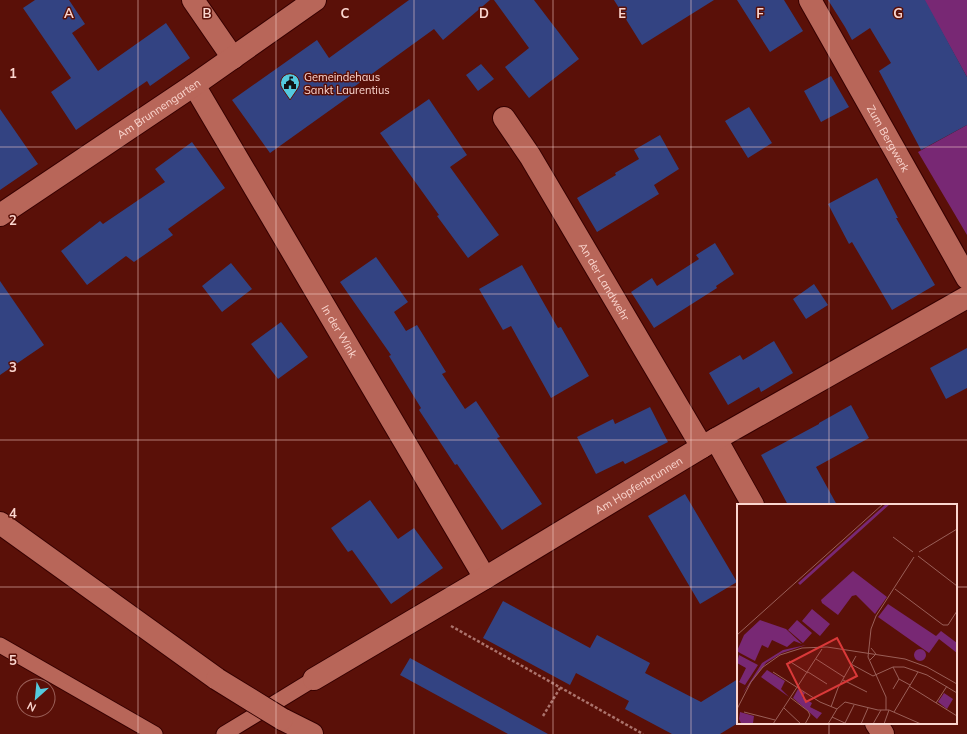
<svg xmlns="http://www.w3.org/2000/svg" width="967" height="734" viewBox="0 0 967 734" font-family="Mulish,sans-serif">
<rect width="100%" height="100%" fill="#5a1008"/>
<!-- green -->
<path fill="#782874" d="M924,0h43v77z
M967,125v110l-49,-83z"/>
<!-- building -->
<path fill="#334382" d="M35,0h34l16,24 -13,9 26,38 68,-48 24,35 -40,28 -3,-5 -71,49 -25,-38 20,-14 -48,-70z
M409,0h81l-47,40 -9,-11 -83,60 3,4 -84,60 -38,-53 85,-60 12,18z
M494,0h40l45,59 -50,39 -24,-31 24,-19z
M614,0h100l-72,45z
M737,0h47l19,31 -33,21z
M828,0h97l42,77v48l-46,25 -42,-79 12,-8 -21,-35 -18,12 -7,-13z
M481,64l13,15 -16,12 -12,-16z
M831,76l18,31 -28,15 -17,-31z
M429,99l38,56 -17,12 49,68 -31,23 -31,-42 2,-1 -59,-82z
M749,107l23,36 -24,15 -23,-37z
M0,109l38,55 -38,26z
M660,135l19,34 -25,16 5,9 -62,38 -20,-34 39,-23 -1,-2 24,-14 -5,-9z
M192,142l33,46 -57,41 5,6 -39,27 -8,-6 -39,29 -26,-34 39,-30 3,3 62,-42 -10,-13z
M877,178l21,40h-2l39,67 -43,25 -40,-68 -3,2 -21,-40z
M715,243l19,31 -18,12 1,2 -63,40 -23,-36 21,-14 5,8 42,-27 -3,-4z
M376,257l32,45 -14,10 12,19 11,-6 29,47 -4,2 23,35 11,-8 24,36 -3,1 45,66 -40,26 -45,-66 -2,1 -36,-55 2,-2 -32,-52 2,-1 -51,-73z
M231,263l21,26 -30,23 -20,-26z
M522,265l36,63 3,-1 28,49 -38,22 -40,-72 -8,4 -24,-41z
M0,281l44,64 -44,30z
M814,284l14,21 -22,14 -13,-20z
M281,322l27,35 -30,22 -27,-35z
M774,341l19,32 -32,19 -2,-5 -31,18 -19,-32 31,-18 3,5z
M967,348v40l-21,11 -16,-31z
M851,405l18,33 -53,29 21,38h-49l-27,-50 58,-31v-1z
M650,407l18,35 -43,22 -2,-3 -27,13 -19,-37 36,-18 2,5z
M685,494l52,88 -37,22 -52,-88z
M370,500l28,39 16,-11 29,40 -52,36 -39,-54 -4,2 -17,-24z
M503,601l87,47 7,-13 53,28 -5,10 56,29 37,-23v44l-18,11h-48l-47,-25 4,-8 -53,-28 -6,12 -87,-47z
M410,658l138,76h-40l-108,-59z"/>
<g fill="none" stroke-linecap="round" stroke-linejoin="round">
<defs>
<path id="lane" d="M0,645l155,89
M224,734l90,-55"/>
<g id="street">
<path d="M193,0l40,58"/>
<path id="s1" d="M810,0l157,278"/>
<path id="s2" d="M194,85l291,493"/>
<path id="s3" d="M504,118l26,38 172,291"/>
<path id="s4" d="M0,215l194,-130 121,-85"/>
<path d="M716,439l37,66"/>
<path id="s5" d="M314,679l171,-101 217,-131 265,-150"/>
<path d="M876,723l7,11"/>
</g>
<path id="secondary" d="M0,523l217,156
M282,719l30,15"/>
</defs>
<!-- lane casing -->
<use href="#lane" stroke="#360000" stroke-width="17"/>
<!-- street casing -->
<use href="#street" stroke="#360000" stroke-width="24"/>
<!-- secondary casing -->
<use href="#secondary" stroke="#360000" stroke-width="24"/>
<!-- path -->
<path stroke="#ab736c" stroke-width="2.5" stroke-dasharray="3 2" stroke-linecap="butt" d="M451,626l192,108
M543,716l17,-28"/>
<!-- lane -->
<use href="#lane" stroke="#b86659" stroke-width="15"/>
<!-- street -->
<use href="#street" stroke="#b86659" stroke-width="22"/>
<!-- secondary -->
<use href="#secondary" stroke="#b86659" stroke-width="22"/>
<defs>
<path id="secondary-bridge" d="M217,679l65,40"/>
</defs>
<!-- secondary-bridge casing -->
<use href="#secondary-bridge" stroke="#360000" stroke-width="24" stroke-linecap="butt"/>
<!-- secondary-bridge -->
<use href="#secondary-bridge" stroke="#b86659" stroke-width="22"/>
</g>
<!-- grid -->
<path fill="none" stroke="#fbd6cf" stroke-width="1" stroke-opacity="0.55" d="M138,0v734M276,0v734M414,0v734M553,0v734M691,0v734M829,0v505M0,147h967M0,294h967M0,440h967M0,587h738M956,587h11M829,723v11"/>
<!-- icons -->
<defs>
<symbol id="civic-pin" viewBox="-11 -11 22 30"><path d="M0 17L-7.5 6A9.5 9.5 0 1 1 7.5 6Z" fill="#54cade" stroke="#5a1008"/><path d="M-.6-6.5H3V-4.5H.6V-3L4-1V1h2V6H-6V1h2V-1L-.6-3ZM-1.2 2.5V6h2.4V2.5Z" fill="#111"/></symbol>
</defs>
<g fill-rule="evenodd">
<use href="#civic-pin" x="279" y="72" width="22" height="30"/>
</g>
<g text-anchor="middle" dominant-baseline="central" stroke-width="3" stroke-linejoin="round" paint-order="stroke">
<!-- poi labels -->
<g font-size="11" fill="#fbd6cf" stroke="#5a1008" text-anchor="start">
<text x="304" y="77">Gemeindehaus<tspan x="304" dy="13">Sankt Laurentius</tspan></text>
</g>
<!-- street labels -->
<g font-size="11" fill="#fbd6cf" stroke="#5a1008">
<text stroke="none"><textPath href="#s4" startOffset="191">Am Brunnengarten</textPath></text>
<text stroke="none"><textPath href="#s1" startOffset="159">Zum Bergwerk</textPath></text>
<text stroke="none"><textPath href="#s3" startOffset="192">An der Landwehr</textPath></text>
<text stroke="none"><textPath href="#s2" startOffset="286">In der Wink</textPath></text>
<text stroke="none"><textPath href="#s5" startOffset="378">Am Hopfenbrunnen</textPath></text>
</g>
</g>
<!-- overview -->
<g transform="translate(737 504)">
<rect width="220" height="220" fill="#5a1008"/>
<path d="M149,0h4l-90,81 -2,-2zM116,67l34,26 -12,17 -19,-19 -4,1 -14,19 -16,-12 -1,-3zM151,100l48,32 5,-5 16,12v10l-18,-14 -10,14 -51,-36zM75,105l18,15 -10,12 -18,-15zM23,116l26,9 16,15 -8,-3 -7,6 -15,-7 -4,8 -6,-3 -7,16 -15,-8 -3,-2 7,-16zM60,116l15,13 -9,10 -15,-13zM69,141l-24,8 -16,10 -23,30 19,-30 21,-13zM177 151a6 6 0 1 1 12 0a6 6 0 1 1-12 0ZM2,151l19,10 -13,20 -6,-3 7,-14 -9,-5zM30,166l18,11 -4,8 8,8 -28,-20zM61,185l7,4 -3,4 10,6 -2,4 12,6 -5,6 -24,-21zM207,189l9,6 -6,10 -9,-7zM3,208l14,4 -1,7h-12l-2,-4z" fill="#782874"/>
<path fill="none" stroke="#9a5f58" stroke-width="1" d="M156,33l20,15M182,48l38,-23M181,52l39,30M158,85l48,36h5l9,-14M0,131l146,-131M79,155l28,18M133,156l6,-6 -5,-6M52,157l19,12M114,160l22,12 20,-9h11l23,8 30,18M36,168l47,30 17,7M71,168l19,12M162,175l11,6M106,176l24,12M172,182l48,30M156,185l6,-10 -6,-12M54,194l17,13 2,4 -5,9M199,199l11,-17M94,203l7,-19 18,-32M47,204l17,16M0,205l14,-27 12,-15 17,-12 22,-7 25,-1 78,12 22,8 30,17M149,206v-13l-18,-40 3,-28 5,-13 38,-59M7,208l31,8M157,208l24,-40M95,213l15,7M108,219l9,-18M36,220l49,-75M91,220l9,-15 8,-7 33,8h11l32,14M124,220l7,-16M136,220l8,-14M147,220l5,-14"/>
<path fill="#da3939" fill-opacity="0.15" stroke="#da3939" stroke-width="2" d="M100,134l20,38 -51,26 -19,-38z"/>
<rect width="220" height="220" fill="none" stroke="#fbd6cf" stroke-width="2"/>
</g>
<g font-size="13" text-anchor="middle" font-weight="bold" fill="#fbd6cf" stroke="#5a1008" stroke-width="3" stroke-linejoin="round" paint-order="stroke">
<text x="69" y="18">A</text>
<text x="207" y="18">B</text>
<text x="345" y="18">C</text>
<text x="484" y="18">D</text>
<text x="622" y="18">E</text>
<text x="760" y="18">F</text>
<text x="898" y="18">G</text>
<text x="13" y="78">1</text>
<text x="13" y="225">2</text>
<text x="13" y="372">3</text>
<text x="13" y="518">4</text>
<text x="13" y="665">5</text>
</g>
<!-- north arrow -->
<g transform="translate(36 698) rotate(207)"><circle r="19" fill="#5a1008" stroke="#9a5f58"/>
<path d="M0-3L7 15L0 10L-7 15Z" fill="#54cade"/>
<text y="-6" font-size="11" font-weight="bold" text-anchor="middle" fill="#fbd6cf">N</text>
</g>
</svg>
